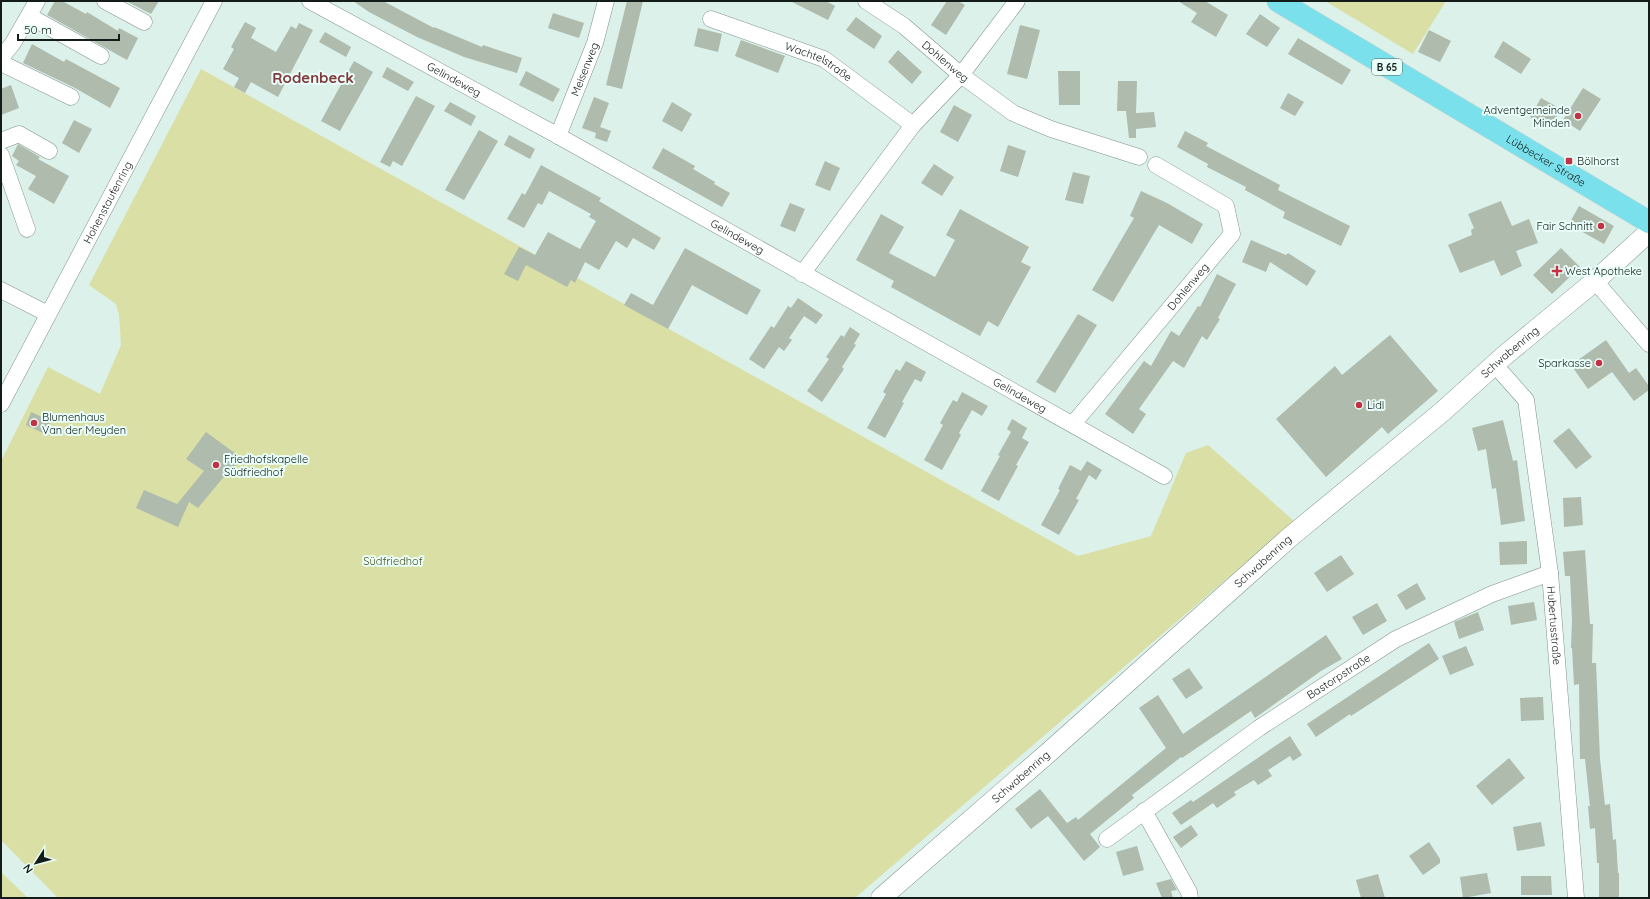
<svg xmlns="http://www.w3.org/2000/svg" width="1650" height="899" viewBox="0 0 1650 899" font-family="Quicksand,sans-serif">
<rect width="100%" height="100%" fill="#dbf1ea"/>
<!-- green -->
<path fill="#dae0a5" d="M1325,1h121l-33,53z
M201,69l877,487 73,-20 35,-83 22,-8 86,76 -439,377h-797l-57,-58v-379l47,-94 52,27 21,-49 -2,-30 -3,-11 -27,-19z
M1,872l27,26h-27z"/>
<!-- building -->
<path fill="#aebbad" d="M55,1h7l24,13 1,-2 31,19 1,-3 19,10 -11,22 -80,-45z
M126,1h33l-8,13z
M353,1h30l51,27v-1l48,20 1,-2 39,13 -5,15 -53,-16 -47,-20 -48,-25z
M627,1h16l-21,88 -16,-4z
M790,1h36l9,5 -7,14z
M947,1h11l7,4 -19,30 -15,-10z
M1178,1h27l23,14 -12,22 -25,-15 6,-9z
M553,13l31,10 -5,15 -31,-10z
M1260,14l20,14 -13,19 -21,-13z
M856,17l26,19 -8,13 -28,-19z
M245,22l11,6 -5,10 25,14 15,-26 5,3 3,-6 14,7 -35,67 -27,-15 -6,11 -11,-6 5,-9 -16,-9 11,-20 -3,-2z
M1020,25l20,5 -13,49 -20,-5z
M698,28l24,6 -4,18 -24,-6z
M1429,30l22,11 -11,21 -22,-10z
M325,32l26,15 -5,10 -27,-15z
M1298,38l53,32 -9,15 -54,-31z
M741,40l44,16 -7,17 -43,-17z
M1503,41l28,18 -10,15 -27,-17z
M32,44l32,18 2,-3 54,29 -10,20 -35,-20 -52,-25z
M898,50l24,22 -10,12 -24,-22z
M354,61l19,11 -33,59 -19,-10z
M387,67l27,15 -6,9 -26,-14z
M526,71l34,18 -7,13 -34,-17z
M1058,71h22v34h-21z
M1118,81h19l-1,32 18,-1 2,15 -20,2v9h-7l-3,-27h-9z
M11,85l8,23 -18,7v-26z
M1583,88l18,11 -21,32 -17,-11z
M1288,93l16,9 -9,14 -15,-8z
M416,96l19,10 -33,60 -9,-5 -3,6 -10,-5z
M594,97l15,6 -9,24 11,4 -4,11 -12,-4 1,-5 -14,-5z
M1541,98l20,11 -11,19 -20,-11z
M450,102l26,14 -5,10 -27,-15z
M672,102l20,12 -10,18 -20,-11z
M954,105l18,10 -14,27 -18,-10z
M74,120l18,9 -13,24 -17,-10z
M479,130l19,11 -34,59 -19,-10z
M1185,131l23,12 -2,3 74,39 -2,5 72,36 -9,20 -58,-28 2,-6 -40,-22 1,-3 -39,-20 1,-3 -31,-17z
M509,135l26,14 -5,10 -26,-14z
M18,144l22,13 -2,2 31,17 -15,28 -26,-15 8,-13 -20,-11 3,-4 -7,-5z
M1008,145l18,6 -8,26 -18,-6z
M663,148l32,18 -2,3 22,13 -1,2 16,9 -8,14 -70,-39z
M825,161l15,7 -10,23 -15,-6z
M934,164l20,13 -12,19 -21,-13z
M541,165l60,33 -2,3 62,37 -7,12 -21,-12 -6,10 -11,-7 -17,29 -14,-8 -10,21 -4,-3 -4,7 -41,-22 -8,16 -14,-7 15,-27 16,8 13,-23 32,17 16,-28 -7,-4 2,-3 -42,-23 -7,14 -4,-2 -14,25 -17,-9 15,-26 3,2z
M1073,172l17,4 -7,28 -18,-4z
M1141,191l26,12 36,21 -11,20 -33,-19 -46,77 -21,-12 42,-72 -4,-2z
M1501,201l11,25 17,-7 9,24 -22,8 6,15 -21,10 -7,-16 -34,13 -12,-28 24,-10 -1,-5 3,-2 -6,-14z
M790,203l15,6 -10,23 -15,-6z
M1579,206l35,20 -10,18 -25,-14 7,-6 -11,4 -6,-4z
M960,209l69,38 -8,15 10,5 -33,60 -10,-6 -8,15 -89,-49 3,-6 -38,-21 25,-46 23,13 -15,26 46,24 20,-37 -9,-5z
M1251,240l35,15 2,-2 28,18 -9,15 -37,-24 -4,10 -24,-10z
M685,248l76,42 -14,25 -55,-30 -24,44 -44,-24 7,-12 22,12z
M1561,248l19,19 -28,27 -19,-19z
M1217,274l19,10 -18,34 2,1 -13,21 -5,-4 -18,32 -11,-7 -34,48 7,5 -13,20 -28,-20 39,-53 7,5 20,-35 8,5 19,-30 2,1z
M798,298l25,17 -7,9 -12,-8 -15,22 3,2 -8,11 -5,-4 -15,22 -15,-10 22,-33 3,2 14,-22 3,2z
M1078,314l19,11 -42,68 -19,-11z
M850,327l10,7 -6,10 2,1 -14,22 2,2 -22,33 -15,-11 22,-32 -3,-2 15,-22 3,2z
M1390,335l48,56 -50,43 -6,-7 -56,50 -50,-58 59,-53 7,9z
M1606,340l23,33 7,-5 13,18v4l-15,11 -22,-29 -24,17 -17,-24z
M906,361l20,11 -5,10 -6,-3 -13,23 2,1 -19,35 -18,-10 19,-34 -3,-2 13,-23 4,2z
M962,392l26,14 -6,10 -10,-6 -13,23 2,2 -19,35 -18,-10 19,-35 -3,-2 13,-23 4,2z
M31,412l20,9 -6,13 -19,-9z
M1012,419l15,9 -5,10 7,4 -13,23 2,1 -19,35 -18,-10 19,-35 -2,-1 13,-23 -4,-3z
M1503,420l10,41 4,-1 8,61 -24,4 -5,-37 -4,1 -6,-40 -8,2 -6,-23z
M1569,428l23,29 -16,12 -23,-28z
M206,432l37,27 -21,20 -24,29 -9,-6 -11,25 -42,-19 8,-18 33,14 27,-33 -18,-12z
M1087,461l15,9 -6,10 -7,-5 -13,24 3,1 -20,35 -18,-10 19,-35 -2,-1 12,-24 15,8 -4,-2z
M1581,497l2,28 -19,2 -1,-29z
M1527,541v23l-27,1 -1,-23z
M1585,550l5,74h3l-1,39h4l4,96 5,46 5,-1 3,36 3,-1 2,34h1v25h-20v-35h-2l-2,-35 -5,1 -2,-23h2l-5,-47h-5l-1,-75 -5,1 -2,-37h-1l1,-28 -2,-44h-5l-2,-24z
M1341,555l13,19 -27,18 -13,-19z
M1417,583l9,16 -20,11 -9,-15z
M1534,602l3,18 -26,5 -3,-19z
M1377,603l10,18 -24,14 -11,-18z
M1478,612l6,18 -25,9 -5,-17z
M1326,635l16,24 -21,12 -66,47 -4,-7 -69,47 -1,-1 -49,38 2,3 -44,36 10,13 -16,14 -36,-45 -17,13 -16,-20 25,-20 27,34 9,-6 2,3 88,-72 -27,-40 19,-13 25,39z
M1429,643l10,16 -88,57 -1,-2 -34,23 -9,-13z
M1466,646l8,19 -24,10 -8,-19z
M1189,668l14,20 -17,11 -14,-20z
M1543,697l1,23 -23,1 -1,-23z
M1290,736l12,19 -9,6 -3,-5 -22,14 4,6 -14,9 -4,-5 -20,12 2,3 -19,13 -4,-5 -32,22 -9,-12 19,-13 2,2z
M1509,758l16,20 -33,27 -16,-19z
M1541,822l4,24 -28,5 -4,-24z
M1191,825l7,10 -17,13 -8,-11z
M1429,842l11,17v4l-17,12 -14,-19z
M1137,846l7,24 -21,6 -7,-24z
M1487,873l4,20 -28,5 -3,-21z
M1378,874l7,24h-24l-5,-18z
M1521,876h30l1,19h-31z
M1171,879l6,11 -6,1 2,7h-11l-6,-15z"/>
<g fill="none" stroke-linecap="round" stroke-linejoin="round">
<defs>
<g id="minor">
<path d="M105,1l39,21"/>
<path id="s1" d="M310,1l243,132 611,343"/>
<path id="s2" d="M866,1l38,25 57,49 52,38 38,16 88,28"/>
<path d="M29,16l72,40"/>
<path id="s3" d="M711,19l113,40 89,66"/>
<path d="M1,58l12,-15 24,-42"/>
<path d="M1,63l70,34"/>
<path id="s4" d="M558,136l37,-93 11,-42"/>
<path d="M1,141l18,-7 30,17"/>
<path d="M1,155l26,74"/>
<path d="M802,274l111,-149 48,-50 56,-74"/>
<path d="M1595,281l54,63"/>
<path d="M1,290l47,24"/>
<path id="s5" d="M1495,365l31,35 24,173 26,325"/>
<path id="s6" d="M1,404l213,-403"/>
<path id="s7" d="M1073,424l159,-190 -6,-28 -70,-41"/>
<path d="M1144,811l45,81 1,6"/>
<path id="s8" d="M1107,839l152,-111 137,-89 96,-45 58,-21"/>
</g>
<g id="tertiary">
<path id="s9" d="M881,898l167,-145 242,-216 152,-125 62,-56 91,-75 54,-49"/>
</g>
<g id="primary">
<path id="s10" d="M1278,1l371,221"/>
</g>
</defs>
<!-- minor casing -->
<use href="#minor" stroke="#80948e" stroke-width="17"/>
<!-- tertiary casing -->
<use href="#tertiary" stroke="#80948e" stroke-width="21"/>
<!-- primary casing -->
<use href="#primary" stroke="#d0d2d1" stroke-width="23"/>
<!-- minor -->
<use href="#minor" stroke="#fff" stroke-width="16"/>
<!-- tertiary -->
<use href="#tertiary" stroke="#fff" stroke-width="20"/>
<!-- primary -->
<use href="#primary" stroke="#7ae1ec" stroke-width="22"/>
</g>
<!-- markers -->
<g fill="#c23144" stroke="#e9fef8" stroke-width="1.5">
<circle cx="1578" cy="116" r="4"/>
<rect x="1565" y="157" width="8" height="8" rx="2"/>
<circle cx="1601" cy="226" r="4"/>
<path d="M1555 265h4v4h4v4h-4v4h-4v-4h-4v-4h4z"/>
<circle cx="1599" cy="363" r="4"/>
<circle cx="1359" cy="405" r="4"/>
<circle cx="34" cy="423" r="4"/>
<circle cx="216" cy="465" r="4"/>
</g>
<g text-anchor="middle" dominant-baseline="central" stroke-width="4" stroke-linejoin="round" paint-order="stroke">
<!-- shield labels -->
<rect fill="#e9fef8" stroke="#54605c" stroke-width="1" x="1372" y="59" width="30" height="16" rx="3"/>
<g font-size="10" font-weight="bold" fill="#141c19">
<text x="1387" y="67">B 65</text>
</g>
<!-- street labels -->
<g font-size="11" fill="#141c19" stroke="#e9fef8">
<text stroke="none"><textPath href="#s2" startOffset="100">Dohlenweg</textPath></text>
<text stroke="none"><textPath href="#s3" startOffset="116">Wachtelstraße</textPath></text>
<text stroke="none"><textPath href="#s4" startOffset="72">Meisenweg</textPath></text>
<text stroke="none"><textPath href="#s1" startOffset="164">Gelindeweg</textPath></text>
<text stroke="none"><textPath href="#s10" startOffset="312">Lübbecker Straße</textPath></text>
<text stroke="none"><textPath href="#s6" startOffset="228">Hohenstaufenring</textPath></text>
<text stroke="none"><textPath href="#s1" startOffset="488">Gelindeweg</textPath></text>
<text stroke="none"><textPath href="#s7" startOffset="179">Dohlenweg</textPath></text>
<text stroke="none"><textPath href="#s9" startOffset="833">Schwabenring</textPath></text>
<text stroke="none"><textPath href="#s1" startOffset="812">Gelindeweg</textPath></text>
<text stroke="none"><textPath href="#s9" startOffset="509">Schwabenring</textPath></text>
<text stroke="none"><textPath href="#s5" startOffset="274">Hubertusstraße</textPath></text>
<text stroke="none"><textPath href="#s8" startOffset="283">Bastorpstraße</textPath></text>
<text stroke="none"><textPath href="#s9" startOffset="185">Schwabenring</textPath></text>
</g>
<!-- poi labels -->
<g font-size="11" fill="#141c19" stroke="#e9fef8" text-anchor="start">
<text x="1570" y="110" text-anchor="end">Adventgemeinde<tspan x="1570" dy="13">Minden</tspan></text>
<text x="1577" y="161">Bölhorst</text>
<text x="1593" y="226" text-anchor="end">Fair Schnitt</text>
<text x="1565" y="271">West Apotheke</text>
<text x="1591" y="363" text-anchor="end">Sparkasse</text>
<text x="1367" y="405">Lidl</text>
<text x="42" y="417">Blumenhaus<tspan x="42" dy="13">Van der Meyden</tspan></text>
<text x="224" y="459">Friedhofskapelle<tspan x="224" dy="13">Südfriedhof</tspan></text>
</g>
<!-- park labels -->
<g font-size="11" fill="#4c4f1d" stroke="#e9fef8">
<text x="393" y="561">Südfriedhof</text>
</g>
<!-- district labels -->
<g font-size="15" font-weight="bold" fill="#81393d" stroke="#e9fef8">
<text x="313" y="77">Rodenbeck</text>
</g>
</g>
<!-- border -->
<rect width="1650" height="899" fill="none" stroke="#141c19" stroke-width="4"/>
<!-- north arrow -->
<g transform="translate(36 863) rotate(234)" stroke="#e9fef8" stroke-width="3" paint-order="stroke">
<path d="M0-3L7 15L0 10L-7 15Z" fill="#141c19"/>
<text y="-6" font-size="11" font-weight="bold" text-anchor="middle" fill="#141c19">N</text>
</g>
<!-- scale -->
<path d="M18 34v6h101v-6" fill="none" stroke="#141c19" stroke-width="2"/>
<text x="24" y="34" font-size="12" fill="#141c19" stroke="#e9fef8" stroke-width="3" paint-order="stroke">50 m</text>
</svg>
